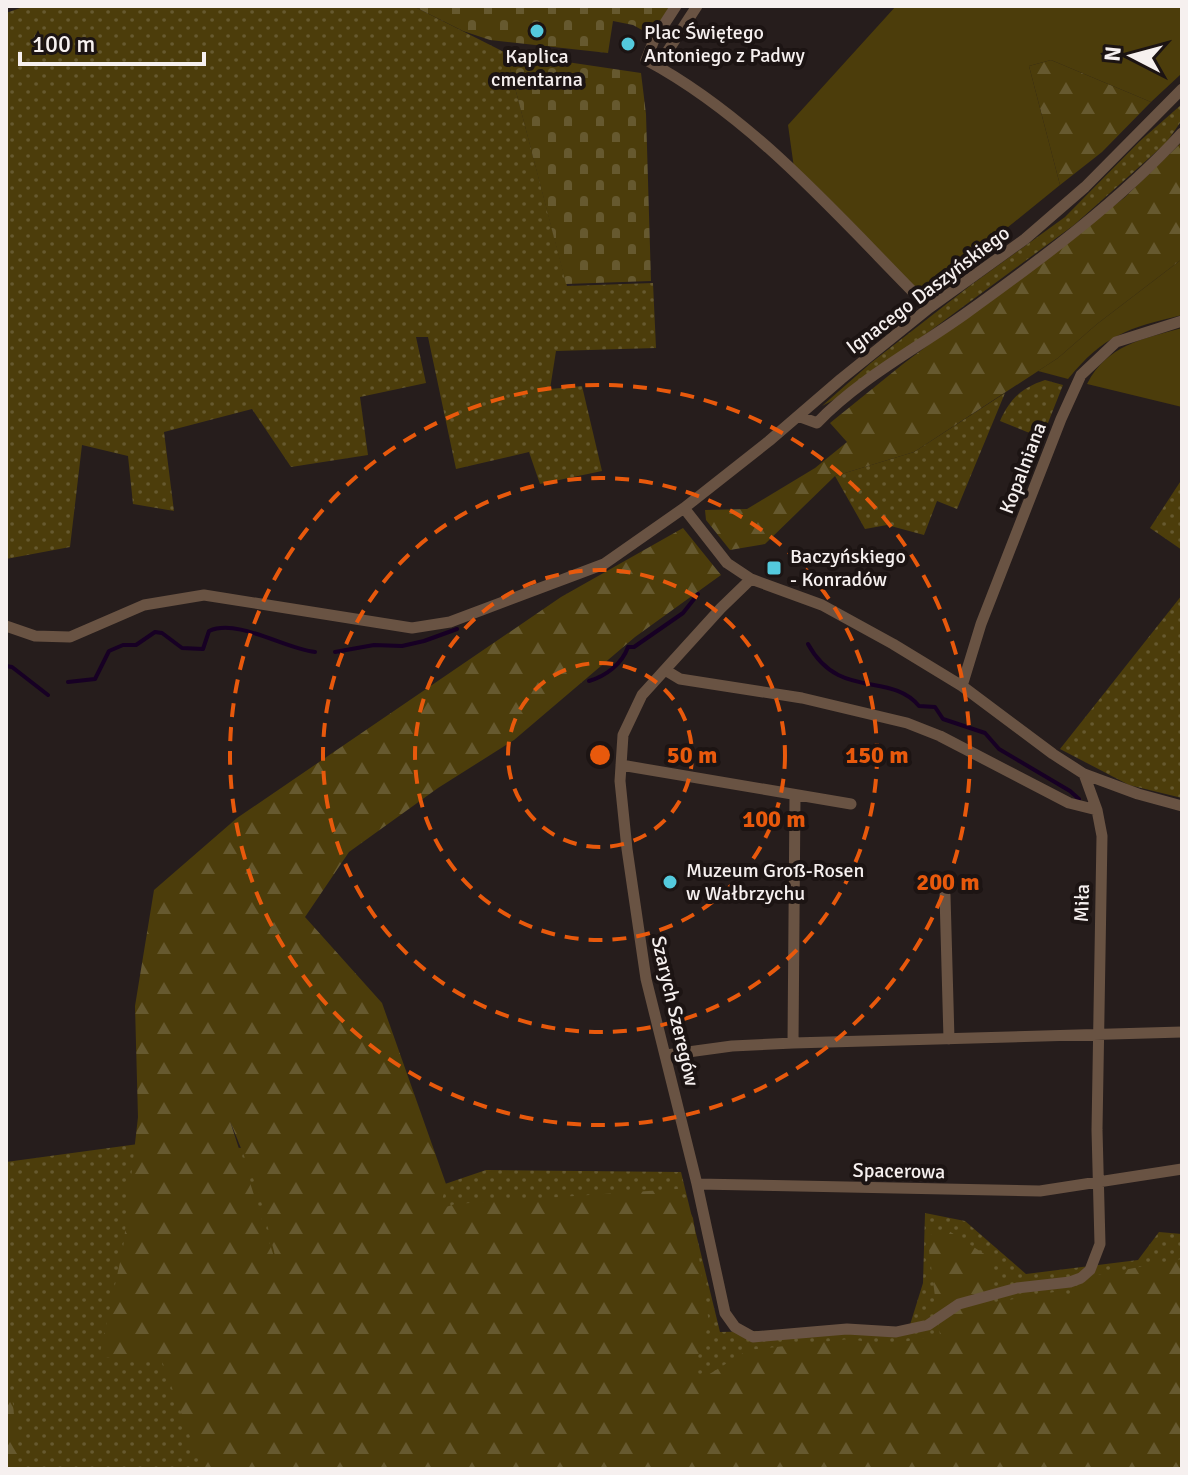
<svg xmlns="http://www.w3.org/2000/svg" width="1188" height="1475" viewBox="0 0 1188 1475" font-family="Signika,sans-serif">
<defs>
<pattern id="grass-dots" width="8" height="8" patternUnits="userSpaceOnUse" patternTransform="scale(2)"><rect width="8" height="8" fill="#4c3d0b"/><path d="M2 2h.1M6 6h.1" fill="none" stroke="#66592f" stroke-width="1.8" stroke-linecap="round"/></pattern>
<pattern id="forest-firs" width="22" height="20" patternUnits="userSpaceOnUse" patternTransform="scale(2)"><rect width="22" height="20" fill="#4c3d0b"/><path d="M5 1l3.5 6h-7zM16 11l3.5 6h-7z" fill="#66592f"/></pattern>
<pattern id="cemetery-stones" width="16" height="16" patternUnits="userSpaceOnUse" patternTransform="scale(2)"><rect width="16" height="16" fill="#4c3d0b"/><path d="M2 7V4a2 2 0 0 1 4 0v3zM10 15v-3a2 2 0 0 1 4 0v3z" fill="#66592f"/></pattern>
</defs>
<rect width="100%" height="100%" fill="#261d1c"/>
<!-- grass -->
<path fill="url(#grass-dots)" d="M26,6h387l93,47 61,233 86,-3 3,65 -100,3 -6,38 32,-3 20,85 -62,13 -11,-32 -73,17 -28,-132h-12l10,46 -66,14 8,58 -77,12 -39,-58 -88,23 10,79 -41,-7 -5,-48 -46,-11 -12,102 -64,12v-546z
M1182,104v16l-16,23 -92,82 -231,170 -21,11 50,-44 99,-77 94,-68 75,-76z
M1045,380l18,5 -21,53 -42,-17c10,-22 21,-33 45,-41z
M1005,393l-48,116 -20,-8 -13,34 -37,-10 -22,4 -30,-53 79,-24z
M1182,479v71l-32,-22z
M1182,595v203l-53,-13 -69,-36z
M153,1142l118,8 36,81 179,-61 195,2 39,160 189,-4 14,-45 2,-70 40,8 61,53 112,-14 21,-28 23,2v235h-1176v-307z"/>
<!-- forest -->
<path fill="url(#forest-firs)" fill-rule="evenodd" d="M1051,60l100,42 -49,50 -42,33 -31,-119z
M1182,142v117l-85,65 -39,34 -144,94 -79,24 -70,68 -35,6 -24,-30 -1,-10 42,-1 68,-41 32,-26 -17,-19 73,-59 221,-166z
M683,528l38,47 -86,62 -121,103 -76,48 -89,64 -44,65 77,86 64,181 -6,25 15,-5 223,-15 15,29 16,105 -15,45 6,12 48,-30 101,-11 38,6 53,-10 -13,-100 22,-4 43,28 -1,44 63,-11 19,9 8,-23 101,-19v210h-980l-40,-108 -63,-4 24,-108 15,-132 -3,-111 19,-116 83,-72 324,-221zM230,1121l29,72 18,70h-1z
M6,1370l7,34 6,65h-13z"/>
<!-- cemetery -->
<path fill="url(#cemetery-stones)" d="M413,6h258l-20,29 -18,-10 -20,-4 -5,32 -118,-13 -27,-9z
M506,53l135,20 5,41 5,167 -85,3z"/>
<!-- garden -->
<path fill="#4c3d0b" d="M896,6h286l-2,69 -29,27 -100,-42 -22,6 31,119 -137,111 -129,-128 -6,-43z
M1182,259v56c-54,13 -78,20 -114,64l-30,-8 20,-13 39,-34z
M1182,328v79l-95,-23c20,-39 55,-45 95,-56z"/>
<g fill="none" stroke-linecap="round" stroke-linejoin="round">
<!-- stream -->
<path stroke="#170024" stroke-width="4" d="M808,644c31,57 82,27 111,62l16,1 8,12 42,14 14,16 71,42 9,8
M335,652l39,-7 28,1 22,-5 33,-12
M6,666l6,1 36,28
M589,681c17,-5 33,-17 39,-34h6l49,-34 15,-19
M68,682l27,-3 14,-28 14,-6h13l19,-13 7,1 20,15 21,1 6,-18c29,-13 76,18 106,21"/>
<!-- street -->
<path stroke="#695343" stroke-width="11" d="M676,6l-22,34 -8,20c110,59 195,160 283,248
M658,66l39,-60
M798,416l19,7c42,-44 99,-74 148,-109 75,-54 155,-113 217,-181
M684,508l43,55 24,16 71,26 71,39 69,42 91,68 31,20 54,20 44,12
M751,579l-30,29 -79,87 -19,40 -3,46 7,68 19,130 51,205 28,129 10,14 18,10 94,-8 49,3 32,-7 31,-21 58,-16 53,-6 11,-4 9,-8 10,-26 -3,-114 5,-294 -5,-26 -13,-36
M6,626l29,10 35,1 74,-32 60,-10 208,33 38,-6 154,-58 80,-56 85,-67 72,-62 88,-71 96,-69 60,-52 97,-98
M665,670l15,9 122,19 105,25 33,13 129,67 28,7
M962,686l19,-62 80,-205 20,-44 35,-33 66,-21
M621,765l230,39
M945,895l4,144
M793,1043l2,-247
M666,1055l66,-9 61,-3 389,-11
M697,1184l343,7 142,-22"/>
</g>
<!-- distance rings -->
<g fill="none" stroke="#e8590c" stroke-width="4" stroke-dasharray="14 10">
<circle cx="600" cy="755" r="92"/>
<circle cx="600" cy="755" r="185"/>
<circle cx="600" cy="755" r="277"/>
<circle cx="600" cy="755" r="370"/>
</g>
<!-- markers -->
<g fill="#54cadd" stroke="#1c1413" stroke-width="3">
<circle cx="537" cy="31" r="8"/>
<circle cx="628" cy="44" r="8"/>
<rect x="766" y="560" width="16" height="16" rx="4"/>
<circle cx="670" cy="882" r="8"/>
</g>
<g text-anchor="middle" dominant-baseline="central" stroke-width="8" stroke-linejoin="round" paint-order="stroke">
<!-- poi labels -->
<g font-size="20" fill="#f6f0ef" stroke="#1c1413" text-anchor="start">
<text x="644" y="32">Plac Świętego<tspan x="644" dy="23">Antoniego z Padwy</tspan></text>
<text x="537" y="56" text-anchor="middle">Kaplica<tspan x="537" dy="23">cmentarna</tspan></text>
<text x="790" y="556">Baczyńskiego<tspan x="790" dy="23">- Konradów</tspan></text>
<text x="686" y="870">Muzeum Groß-Rosen<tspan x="686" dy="23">w Wałbrzychu</tspan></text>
</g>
<!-- street labels -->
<g font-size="20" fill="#f6f0ef" stroke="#1c1413">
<text transform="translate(928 290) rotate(-37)">Ignacego Daszyńskiego</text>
<text transform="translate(1023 468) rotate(-69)">Kopalniana</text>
<text transform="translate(1082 903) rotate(-88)">Miła</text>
<text transform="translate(675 1011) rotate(77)">Szarych Szeregów</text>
<text transform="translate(899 1171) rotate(1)">Spacerowa</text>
</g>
</g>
<circle cx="600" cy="755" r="12" fill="#e8590c" stroke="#1c1413" stroke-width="4"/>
<g font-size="24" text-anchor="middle" font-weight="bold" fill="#e8590c" stroke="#1c1413" stroke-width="8" stroke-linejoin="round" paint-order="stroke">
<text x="692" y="763">50 m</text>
<text x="877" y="763">150 m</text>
<text x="774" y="827">100 m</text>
<text x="948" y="890">200 m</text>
</g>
<!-- border -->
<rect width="1188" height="1475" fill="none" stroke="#f6f0ef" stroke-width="16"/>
<!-- north arrow -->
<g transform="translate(1132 56) rotate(276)" stroke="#1c1413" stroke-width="6" paint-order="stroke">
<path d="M0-6L14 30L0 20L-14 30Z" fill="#f6f0ef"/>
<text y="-12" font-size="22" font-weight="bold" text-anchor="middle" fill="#f6f0ef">N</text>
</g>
<!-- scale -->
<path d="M20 52v12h184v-12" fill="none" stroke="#f6f0ef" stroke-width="4"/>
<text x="32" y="52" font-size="24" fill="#f6f0ef" stroke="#1c1413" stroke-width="6" paint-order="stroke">100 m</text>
</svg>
